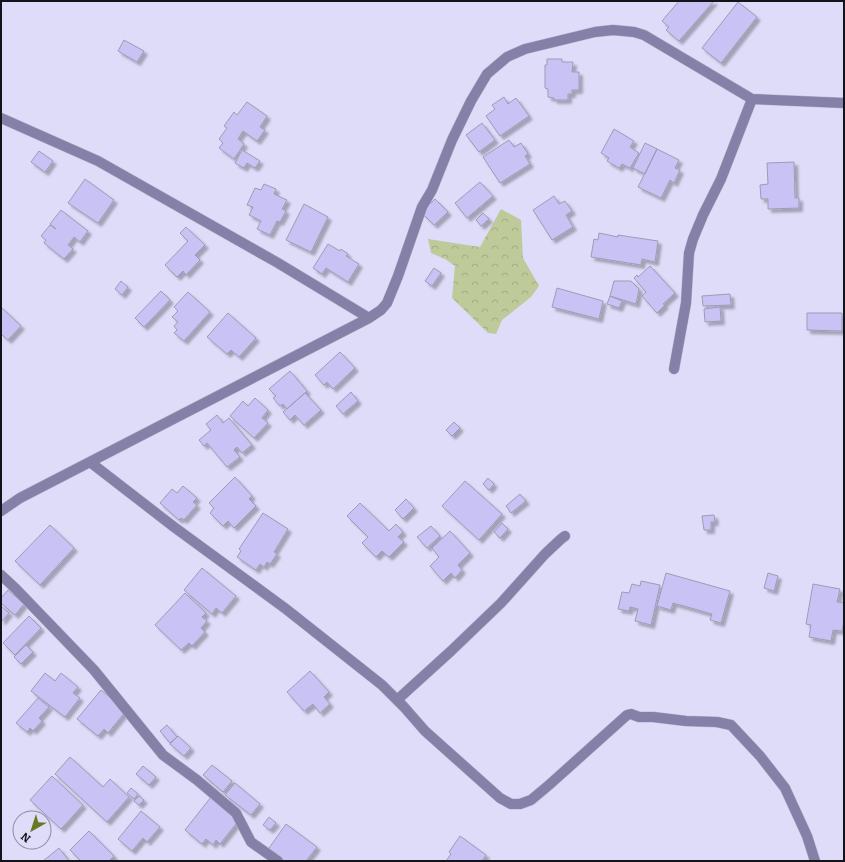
<svg xmlns="http://www.w3.org/2000/svg" width="845" height="862" viewBox="0 0 845 862" font-family="Bitter,serif">
<defs>
<pattern id="forest-crowns" width="20" height="18" patternUnits="userSpaceOnUse"><rect width="20" height="18" fill="#bfca9a"/><path d="M2 6a3 3 0 1 1 6 0M12 15a3 3 0 1 1 6 0" fill="none" stroke="#a3ad84"/></pattern>
<filter id="shadow"><feDropShadow dx="3.5" dy="3.5" stdDeviation="1" flood-color="#0004"/></filter>
</defs>
<rect width="100%" height="100%" fill="#dedcf8"/>
<!-- forest -->
<path fill="url(#forest-crowns)" d="M501,209l20,11 2,38 16,28 -8,11 -29,23 -6,14 -8,-1 -36,-35 3,-32 -10,-7 -14,-6 -3,-14 52,8z"/>
<!-- building -->
<path fill="#c8c3f4" stroke="#9d9bb5" filter="url(#shadow)" d="M679,1h35l-35,40 -13,-11 3,-3 -7,-6z
M738,2l19,15 -36,46 -19,-15z
M124,40l20,11 -7,11 -19,-11z
M547,59h15v3h11l-1,10h7v18h-7v4h-4v6h-14v-2l-6,-1v-8l-3,-1v-23h2z
M504,97l4,7 8,-6 13,18 -29,20 -14,-20 9,-7 -3,-4z
M247,102l20,14 -7,11 5,3 -8,11 -14,-10 -5,8 6,5 -10,15 -15,-11 4,-5 -4,-4 8,-11 -3,-2 10,-14 3,3z
M482,123l13,17 -16,12 -13,-17z
M614,129l20,12 -4,6 9,6 -9,15 -8,-4 -3,4 -12,-7 2,-3 -8,-5z
M509,140l5,7 7,-4 7,11 -3,2 5,8 -30,19 -17,-26z
M645,143l12,6 -12,25 -12,-6z
M657,149l22,11 -4,8 5,2 -6,13 -4,-3 -9,18 -23,-11z
M242,150l18,11 -5,7 -8,-5 -3,5 -9,-5z
M39,151l14,10 -8,11 -14,-10z
M794,162l1,36h4v10l-31,1v-10h-7l-1,-14 8,-1 -1,-21z
M85,179l29,21 -16,23 -30,-20z
M480,182l13,14 -26,22 -12,-15z
M264,184l12,5 -2,5 13,6 -5,9 4,2 -6,11 -3,-1 -7,14 -13,-6 4,-8 -12,-6 4,-8 -6,-2 8,-17 6,2z
M554,196l5,8 6,-3 7,10 -6,4 7,12 -21,13 -19,-30z
M435,199l13,13 -14,13 -13,-13z
M304,204l24,13 -17,35 -25,-12z
M61,210l27,21 -8,11 -6,-5 -6,8 5,4 -9,10 -20,-16 2,-3 -5,-4 9,-11 6,4 -6,-5z
M483,213l6,6 -8,7 -5,-6z
M186,227l19,18 -10,10 5,5 -14,15 -3,-4 -6,6 -12,-12 23,-24 -8,-8z
M599,233l19,4v-2l40,6 -3,21 -13,-3 -1,6 -50,-8 3,-18 4,1z
M328,244l12,7 1,-2 7,5 -2,2 13,8 -11,18 -22,-14 -4,6 -9,-6z
M650,266l25,27 -12,11 2,1 -8,8 -15,-17 4,-4 -12,-14 3,-3 1,2z
M434,268l7,5 -9,13 -7,-5z
M121,281l7,6 -6,8 -7,-6z
M614,281h17l8,8 -3,15 -26,-8z
M557,288l46,13 -4,18 -47,-12z
M161,291l9,9 -26,27 -9,-9z
M188,292l22,20 -26,29 -10,-8 3,-3 -3,-4 4,-4 -6,-5 6,-6 -4,-4z
M730,294l1,11 -28,1 -1,-10z
M610,296l12,5 -3,7 -12,-4z
M1,307l20,19 -13,14 -7,-6z
M720,307l1,14 -16,1 -1,-13z
M228,313l28,25 -17,19 -8,-7 -4,4 -20,-17z
M807,313h35v18l-35,-1z
M340,352l15,16 -22,21 -6,-7 -3,3 -9,-10z
M290,371l17,20 -20,18 -4,-5 -3,2 -7,-8 3,-2 -7,-7z
M351,392l7,9 -15,13 -7,-8z
M305,393l16,17 -17,15 -9,-10 -5,5 -7,-8z
M255,398l13,12 -6,8 6,5 -14,15 -24,-22 13,-15 5,5z
M217,415l6,8 6,-5 23,27 -10,8 -5,-6 -3,3 6,7 -13,10 -20,-24 -3,3 -5,-6 12,-10 -5,-6z
M454,422l6,6 -8,8 -6,-6z
M235,477l17,19 -3,3 7,7 -22,22 -6,-7 -5,5 -13,-13 4,-5 -5,-5z
M488,478l6,6 -5,6 -6,-6z
M465,481l37,33 -23,26 -37,-34z
M183,486l14,12 -4,4 4,3 -13,15 -3,-2 -2,2 -19,-17 12,-14 5,4z
M520,494l6,7 -15,12 -5,-7z
M406,499l8,9 -11,11 -8,-9z
M360,503l29,28 7,-7 7,8 -5,5 6,5 -15,15 -7,-6 -6,6 -14,-14 6,-6 -21,-21z
M263,513l25,16 -14,23 3,2 -7,10 -3,-2 -3,5 -4,-3 -4,6 -19,-13 4,-6 -2,-2z
M714,515l1,7h-4v8h-7l-2,-14z
M502,523l6,6 -8,9 -6,-6z
M50,525l24,23 -34,37 -25,-24z
M431,526l9,10 -13,12 -10,-11z
M450,531l20,22 -12,12 4,5 -7,8 -4,-5 -8,8 -13,-15 9,-9 -7,-9z
M202,568l34,28 -14,17 -6,-5 -4,6 -28,-24z
M666,573l64,18 -9,32 -11,-3 2,-6 -39,-11 -2,7 -14,-4z
M768,573l10,3 -4,15 -10,-3z
M641,581l19,4 -9,40 -16,-4 3,-12 -8,-2 -1,4 -11,-2 4,-17 7,1 3,-9 8,2z
M813,584l27,5 -3,13 7,1v18l-2,10 -9,-1 -2,11 -22,-4 2,-12 -5,-1z
M8,590l16,14 -9,11 -14,-12v-5z
M185,593l21,20 -4,4 5,4 -6,7 4,4 -13,14 -3,-3 -8,7 -26,-25z
M1,606l8,7 -7,8h-1z
M29,616l12,12 -26,27 -12,-12z
M26,645l7,7 -12,12 -7,-7z
M310,671l19,21 -5,5 6,7 -10,9 -7,-9 -9,7 -17,-19z
M45,673l10,8 6,-8 17,14 -5,6 7,5 -15,19 -34,-26z
M101,690l25,21 -18,22 -4,-4 -6,7 -21,-17z
M38,698l11,9 -10,11 3,3 -9,10 -3,-3 -3,4 -11,-9z
M167,725l10,12 -7,6 -10,-12z
M178,736l13,12 -7,8 -14,-12z
M70,757l33,30 7,-8 19,18 -22,25 -52,-48z
M212,765l20,16 -9,11 -20,-17z
M143,766l13,11 -7,8 -13,-11z
M52,776l31,29 -22,24 -31,-29z
M235,783l25,21 -9,11 -26,-20z
M131,788l7,6 -4,5 -7,-6z
M139,796l5,4 -5,5 -5,-4z
M211,797l29,22 -20,25 -4,-4 -3,5 -7,-6 -4,5 -17,-14z
M141,811l19,16 -13,15 -4,-4 -11,13 -14,-12z
M269,817l7,6 -6,7 -7,-5z
M286,824l31,23 -11,14h-25l-14,-10z
M89,831l25,25 -5,5h-28l-11,-11z
M460,836l26,19 -4,6h-36l5,-7 -2,-2z
M59,848l10,13h-26z"/>
<g fill="none" stroke-linecap="round" stroke-linejoin="round">
<defs>
<path id="minor" d="M752,99l92,4
M1,118l97,43 180,102 91,55
M90,462l84,65 112,82 96,76 22,22 21,24 75,67 11,6h9l11,-4 18,-15 78,-70 4,-1 8,3h14l33,4 31,1 14,3 29,31 25,32 22,48 8,25
M1,511l19,-13 349,-180 12,-8 6,-7 11,-27 24,-69 10,-17 20,-50 19,-39 16,-27 20,-17 18,-8 70,-17 18,-2 21,2 10,3 108,64 -31,80 -18,36 -10,24 -4,14 -3,50 -12,66
M1,575l15,14 78,81 69,85 34,25 39,33 15,29 27,19
M397,700l54,-49 50,-48 44,-49 16,-15 4,-3"/>
</defs>
<!-- minor casing -->
<use href="#minor" stroke="#bab8d0" stroke-width="11"/>
<!-- minor -->
<use href="#minor" stroke="#8480a7" stroke-width="10"/>
</g>
<!-- border -->
<rect width="845" height="862" fill="none" stroke="#14131c" stroke-width="4"/>
<!-- north arrow -->
<g transform="translate(32 830) rotate(219)"><circle r="19" fill="#dedcf8" stroke="#8d8ca0"/>
<path d="M0-3L7 15L0 10L-7 15Z" fill="#6a7724"/>
<text y="-6" font-size="11" font-weight="bold" text-anchor="middle" fill="#14131c">N</text>
</g>
</svg>
